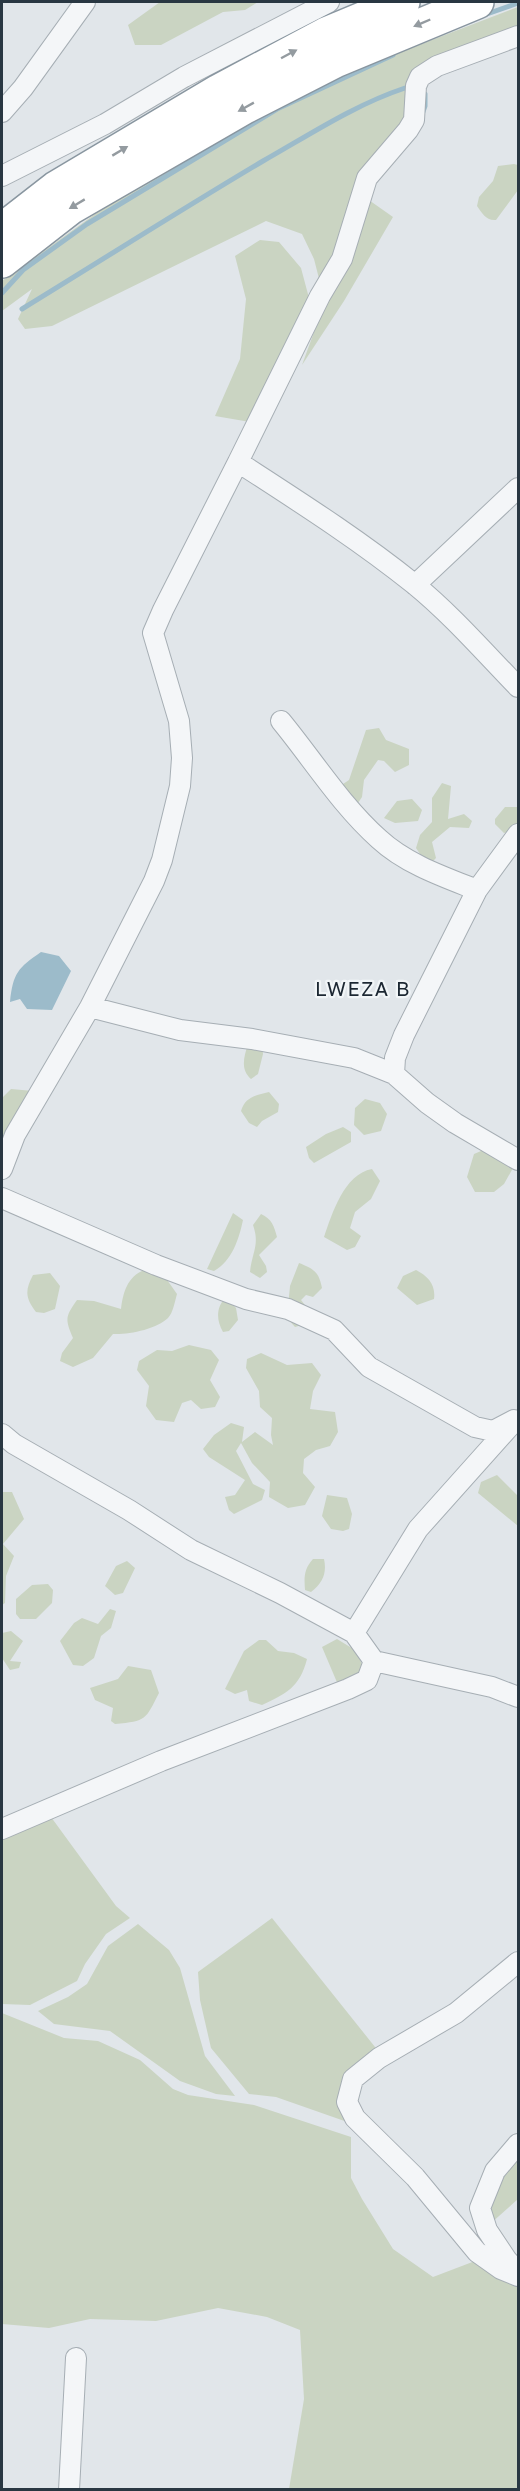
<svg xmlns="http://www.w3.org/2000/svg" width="520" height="2491" viewBox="0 0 520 2491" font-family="'Golos Text',sans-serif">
<rect width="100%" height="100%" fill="#e1e6ea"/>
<!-- green -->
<path fill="#cad4c2" d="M160,2h98l-13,8 -22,2 -62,33h-26l-7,-20z
M518,7v25l-85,27 -24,18 -1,40 -33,57 -9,24 27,19 -49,84 -42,64 23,-63 -11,-43 -12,-25 -36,-13 -214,105 -27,3 -7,-10 14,-30 -30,22v-30l96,-69 76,-48 80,-41 71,-42z
M514,164l4,1v25l-22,30c-10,1 -14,-7 -19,-14l2,-9 14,-16 5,-15z
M260,240l19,2 22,26 8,30 -59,124 -35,-6 25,-57 6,-60 -11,-43z
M379,728l7,12 23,9v16l-14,7 -11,-11 -6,-1 -14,20 -2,17 -6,9 -16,-20 9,-6 17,-50z
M442,783l9,3 -3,33 16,-5 8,7 -3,7 -19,-1 -18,15 4,16 -3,3 -11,-4 -6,-9 4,-13 12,-13v-24z
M412,799l10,11 -4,11 -23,2 -11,-5 13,-17z
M505,807h13v16l-6,8 -8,2 -9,-9v-5z
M248,1044h14l1,10 -5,20 -7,5c-11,-10 -7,-22 -3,-35z
M11,1089l22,2 -31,57v-50z
M269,1092l10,12 -1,8 -16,9 -5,6 -8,-4 -8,-12c4,-14 15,-16 28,-19z
M365,1099l15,4 7,11 -6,17 -17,4 -10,-10 1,-17z
M343,1127l8,5v10l-37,21 -5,-5 -3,-11 20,-13z
M488,1148l21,12 4,8 -9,16 -10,8h-19l-8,-15 7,-23z
M372,1169l8,12 -9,18 -16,13 -5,16 11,8 -6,11 -8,3 -23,-13c8,-23 20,-63 48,-68z
M233,1213l10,7c-4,19 -11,41 -29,51l-7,-2z
M261,1214c11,5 13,12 16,23l-18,18 7,11 1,6 -7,6 -10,-6c2,-20 10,-27 3,-47z
M299,1263c15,6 20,9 23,25l-9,9 -7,-2 -5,5 7,9 1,14 -14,4 -8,-9 3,-32z
M144,1270l21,7 12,17c-2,7 -4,19 -9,24 -11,11 -40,17 -55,16l-20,24 -20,9 -13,-6 2,-8 11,-15c-8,-19 -8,-21 4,-38l17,1 27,8c2,-16 6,-32 23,-39z
M416,1270c12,6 20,15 18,29l-17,6 -20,-17 6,-12z
M50,1273l10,13 -5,23 -11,4 -8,-1c-11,-14 -11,-22 -3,-37z
M226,1297l10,11 2,12 -9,11 -6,1c-7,-12 -7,-25 3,-35z
M189,1345l22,5 8,10 -9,20 10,17 -5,10 -14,2 -10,-9 -9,3 -8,19 -18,-2 -10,-14 3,-20 -12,-16 2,-9 18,-11 15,1z
M261,1353l26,12 25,-2 9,12 -8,16 -3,18 25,3 3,20 -8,14 -14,4 -12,9 -1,14 12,14 -10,18 -17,3 -19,-11 1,-15 -18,-19 -11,-20 -5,8 17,33 12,6 -3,10 -28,14 -5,-4 -4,-13 10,-2 10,-15 -36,-23 -6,-8 11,-14 17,-12 13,4 -2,15 13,-10 18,13 -2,-10 1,-17 -12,-11 -1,-16 -13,-23 1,-9z
M497,1475l21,21v30l-40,-33 3,-11z
M2,1492h10l12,27 -21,25 11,12 -8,20 -1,27 -3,2z
M327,1495l20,3 5,16 -3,15 -6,2 -12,-2 -9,-13z
M313,1559h11c3,14 -1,24 -13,33l-6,-2c-1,-13 -1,-21 8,-31z
M127,1561l8,7 -12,25 -8,2 -10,-9 11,-20z
M48,1584l5,6 -1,13 -16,16h-16l-4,-5v-15l16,-14z
M110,1609l6,2 -5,17 -10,8 -7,22 -11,8 -10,-1 -13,-24 14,-18 8,-5 16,6z
M11,1631l12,10 -13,20 11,1 -2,6 -9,2 -8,-12v-25z
M337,1639l18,11 10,20 -26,17 -17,-40z
M259,1640h7l12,11 16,2 13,6c-7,28 -21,35 -45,46l-13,-4 -2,-11 -12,4 -10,-5 19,-38z
M128,1666l23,4 8,23c-14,27 -12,28 -44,31l-4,-3 2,-13 -18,-8 -5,-12 28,-9z
M51,1817l65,89 14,12 -24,16 -21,30 -8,17 -47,24 -28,-1v-167z
M272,1918l107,134 -29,21 3,51 -77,-27 -27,-3 -38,-46 -11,-48 -2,-28z
M138,1924l31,26 11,18 25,88 30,40 -19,-2 -36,-13 -70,-50 -56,-7 -16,-13 30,-14 19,-13 21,-38z
M2,2013l62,25 34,3 42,19 33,29 15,6 66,10 97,32v41l11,21 31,50 40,28 42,-16 43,24v204h-229l15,-90 -4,-69 -33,-13 -49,-9 -62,13 -66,-2 -41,9 -47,-4z
M518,2153v46l-28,25 -2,-31z"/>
<!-- water -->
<path fill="#9cbbca" d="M41,952l18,4 12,15 -19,39 -25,-1 -7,-10 -10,3c3,-29 8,-34 31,-50z"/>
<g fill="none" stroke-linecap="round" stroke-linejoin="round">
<!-- stream -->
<path stroke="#9cbbca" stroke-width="5" d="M484,15l34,-12
M422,114l3,-8v-12
M2,293l21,-23 64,-46 167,-101 23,-14 116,-54
M22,309c80,-49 160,-100 241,-148 46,-26 91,-56 142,-73"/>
<defs>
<path id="minor" d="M518,36l-81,30 -17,11 -4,9 -2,34 -6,10 -41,48 -25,81 -22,37 -82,166c60,39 120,77 176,122 38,31 70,68 104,103
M2,112l21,-24 62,-86
M2,176l103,-52 79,-47 145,-75
M415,585l103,-97
M281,721c32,39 60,84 98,118 27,25 65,38 98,51
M518,834l-41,56 -73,145 -9,23 -1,16 33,29 28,20 63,37
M90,1007l90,23 72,9 102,19 40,16
M2,1169l13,-34 75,-128 64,-126 8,-21 18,-74 2,-28 -3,-37 -26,-88 10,-23 75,-148
M2,1198l154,67 90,34 42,10 46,21 35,37 106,60 18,4 21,-11
M2,1434l12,10 115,66 62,40 89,43 74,40 20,28 -7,19 -19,9 -187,72 -159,68
M354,1633l64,-104 93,-104
M374,1661l118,26 26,10
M518,1962l-62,51 -77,45 -26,21 -6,23 8,16 60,59 62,75 24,17 17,7
M518,2144l-23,27 -15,37 7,22 20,30 11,12
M69,2490l7,-132"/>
<path id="trunk" d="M2,230l54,-42 163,-97 107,-57 77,-32
M2,261l68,-53 175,-101 90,-46 142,-59"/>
</defs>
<!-- minor casing -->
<use href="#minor" stroke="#a6aeb4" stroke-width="22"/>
<!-- trunk casing -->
<use href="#trunk" stroke="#8996a0" stroke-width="36"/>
<!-- minor -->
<use href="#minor" stroke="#f4f6f8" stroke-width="20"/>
<!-- trunk -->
<use href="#trunk" stroke="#fff" stroke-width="33"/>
</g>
<!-- one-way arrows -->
<defs><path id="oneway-solid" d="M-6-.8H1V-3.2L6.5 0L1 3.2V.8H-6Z" transform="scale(1.5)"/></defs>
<g fill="#949ba0">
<use href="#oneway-solid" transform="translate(422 23) rotate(157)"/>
<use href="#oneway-solid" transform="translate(289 54) rotate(-28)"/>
<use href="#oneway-solid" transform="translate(246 107) rotate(151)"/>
<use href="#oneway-solid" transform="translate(120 151) rotate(-31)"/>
<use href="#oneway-solid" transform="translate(77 204) rotate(149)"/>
</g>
<g text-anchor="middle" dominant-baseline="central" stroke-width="4.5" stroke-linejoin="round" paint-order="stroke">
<!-- quarter labels -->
<g font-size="20" letter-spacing="1.5" fill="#1c2732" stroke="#f1f5f7">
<text x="363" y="988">LWEZA B</text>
</g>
</g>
<!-- border -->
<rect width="520" height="2491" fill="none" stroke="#293742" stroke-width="6"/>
</svg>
